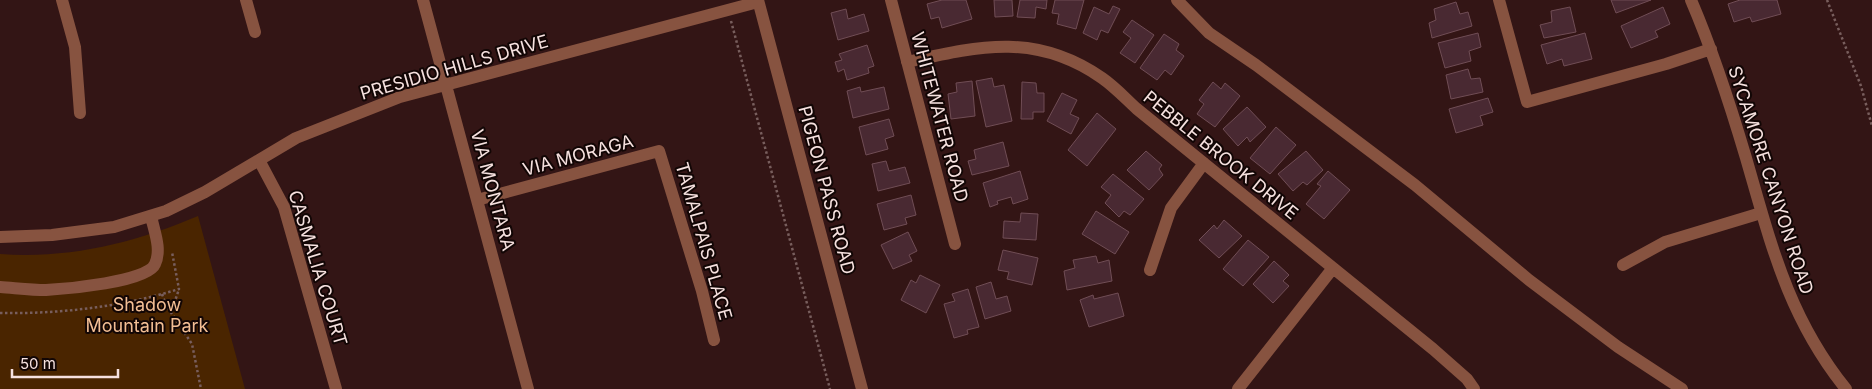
<svg xmlns="http://www.w3.org/2000/svg" width="1872" height="389" viewBox="0 0 1872 389" font-family="Inter,sans-serif">
<rect width="100%" height="100%" fill="#331515"/>
<!-- green -->
<path fill="#4a2500" d="M198,216l47,173h-245v-135c70,5 134,-11 198,-38z"/>
<!-- building -->
<path fill="#492932" stroke="#704d55" d="M942,0h24l6,19 -30,9 -3,-11 -8,2 -4,-15z
M994,0h18l1,16 -18,1z
M1020,0h27l-1,9 -10,-2 -1,11 -18,-1z
M1055,0h29l-8,29 -19,-5 2,-10 -7,-1z
M1611,0h40l-35,13z
M1740,0h37l4,14 -29,8 -2,-5 -16,5 -6,-18z
M1456,2l4,12 8,-2 4,14 -40,12 -3,-15 7,-3 -2,-11z
M1113,6l7,3 -12,24 -7,-3 -4,10 -14,-7 11,-26 15,7z
M1570,7l6,25 -32,6 -4,-13 12,-3 -1,-11z
M1663,7l7,17 -15,7 3,6 -27,11 -10,-22z
M846,9l2,10 16,-5 5,17 -31,9 -7,-27z
M1132,20l22,15 -19,28 -15,-10 11,-15 -8,-6z
M1478,33l3,14 -12,4 2,10 -26,7 -7,-25z
M1585,33l7,26 -28,7 -2,-7 -15,5 -6,-19z
M1164,34l15,10 -3,6 8,6 -13,19 -6,-5 -8,10 -17,-12z
M867,45l7,21 -6,2 1,5 -22,7 -3,-11 -6,3 -3,-10 7,-2 -3,-6z
M1468,69l3,10 9,-1 3,14 -32,7 -5,-24z
M992,78l2,9 10,-2 8,36 -26,6 -10,-46z
M972,81l3,35 -24,3 -3,-25 9,-2 -1,-9z
M1022,82l14,1 1,10h7v19h-11v7h-12z
M1213,82l8,7 4,-6 15,13 -25,31 -18,-13 7,-10 -5,-4z
M860,87l1,5 23,-5 5,22 -36,9 -6,-27z
M1062,93l15,7 -7,14 9,4 -8,16 -24,-13z
M1488,98l5,14 -13,4 3,9 -27,8 -7,-24z
M1247,107l19,20 -16,15 -3,-5 -9,9 -15,-17z
M1097,113l19,16 -29,37 -19,-16z
M889,119l5,17 -9,3 3,10 -22,6 -7,-28z
M1276,127l20,18 -26,29 -20,-16z
M1003,142l6,24 -37,9 -4,-14 8,-2 -2,-9z
M1146,151l16,14 -3,4 4,6 -14,15 -22,-20z
M1306,151l17,19 -16,15 -4,-3 -10,9 -15,-17z
M886,161l3,10 16,-4 5,16 -32,8 -6,-27z
M1020,171l8,28 -15,5 -2,-7 -14,4 1,3 -8,3 -7,-24z
M1328,171l22,19 -26,29 -18,-15 15,-18 -4,-2z
M1113,174l31,25 -14,16 -6,-4 -5,6 -14,-14 6,-8 -10,-8z
M911,195l5,20 -11,3 2,6 -23,6 -7,-26z
M1096,211l33,21 -14,22 -33,-20z
M1021,213l17,1 -2,26 -33,-2 1,-17 16,1z
M1224,220l18,16 -23,22 -20,-18 15,-15 3,4z
M908,232l9,19 -8,4 3,6 -19,8 -12,-24z
M1248,240l21,17 -26,29 -20,-17z
M1003,250l35,8 -6,27 -25,-6 2,-7 -11,-2z
M1096,256l2,7 11,-3 3,21 -45,9 -3,-19 11,-3 -2,-8z
M1274,261l15,14 -6,6 6,5 -16,17 -20,-19z
M920,275l20,10 -14,28 -25,-13 10,-20 5,3z
M991,282l5,17 11,-3 4,15 -26,8 -9,-32z
M968,289l11,38 -12,3 1,4 -14,4 -10,-34 11,-3 -3,-7z
M1118,293l6,23 -35,11 -9,-27 13,-5 1,4z"/>
<g fill="none" stroke-linecap="round" stroke-linejoin="round">
<!-- path -->
<path stroke="#785e5d" stroke-width="2.5" stroke-dasharray="2.5 2.5" stroke-linecap="butt" d="M1827,0l34,86 11,40
M731,21l99,368
M162,294l4,11 26,39 9,45
M0,313c59,1 122,-6 179,-24l-7,-37
M171,313l8,-24"/>
<!-- minor -->
<path stroke="#875340" stroke-width="12" d="M62,0l13,47 5,66
M246,0l9,32
M423,0l105,389
M758,0l104,389
M891,0l64,244
M1177,0l32,33 47,32 159,120 114,95 89,67 64,42
M1499,0l28,102 139,-38 45,-15
M1691,0c22,51 39,104 55,158 25,86 42,159 100,231
M907,62c72,-16 129,-30 195,16 13,9 24,21 35,31l296,240 34,30 7,10
M259,160l25,47 52,182
M477,200l182,-49 43,140 12,49
M0,237l52,-2 62,-8 52,-16 39,-19 91,-54 104,-41 358,-95
M1623,265l42,-23 96,-29
M1150,270l21,-62 33,-45
M0,287c15,1 31,3 46,3 19,-1 102,-8 109,-26 7,-15 -1,-33 -4,-48
M1238,389l95,-121"/>
</g>
<g text-anchor="middle" dominant-baseline="central" stroke-width="4" stroke-linejoin="round" paint-order="stroke">
<!-- street labels -->
<g font-size="18" fill="#f6e1df" stroke="#120605">
<text transform="translate(454 67) rotate(-16)">PRESIDIO HILLS DRIVE</text>
<text transform="translate(940 117) rotate(75)">WHITEWATER ROAD</text>
<text transform="translate(578 155) rotate(-15)">VIA MORAGA</text>
<text transform="translate(1221 155) rotate(39)">PEBBLE BROOK DRIVE</text>
<text transform="translate(1771 180) rotate(72)">SYCAMORE CANYON ROAD</text>
<text transform="translate(493 190) rotate(75)">VIA MONTARA</text>
<text transform="translate(827 190) rotate(75)">PIGEON PASS ROAD</text>
<text transform="translate(704 241) rotate(74)">TAMALPAIS PLACE</text>
<text transform="translate(318 268) rotate(73)">CASMALIA COURT</text>
</g>
<!-- park labels -->
<g font-size="18" fill="#f3be94" stroke="#120605">
<text x="147" y="304">Shadow<tspan x="147" dy="21">Mountain Park</tspan></text>
</g>
</g>
<!-- scale -->
<path d="M12 369v8h106v-8" fill="none" stroke="#f6e1df" stroke-width="2.5"/>
<text x="20" y="369" font-size="15" fill="#f6e1df" stroke="#120605" stroke-width="4" paint-order="stroke">50 m</text>
</svg>
